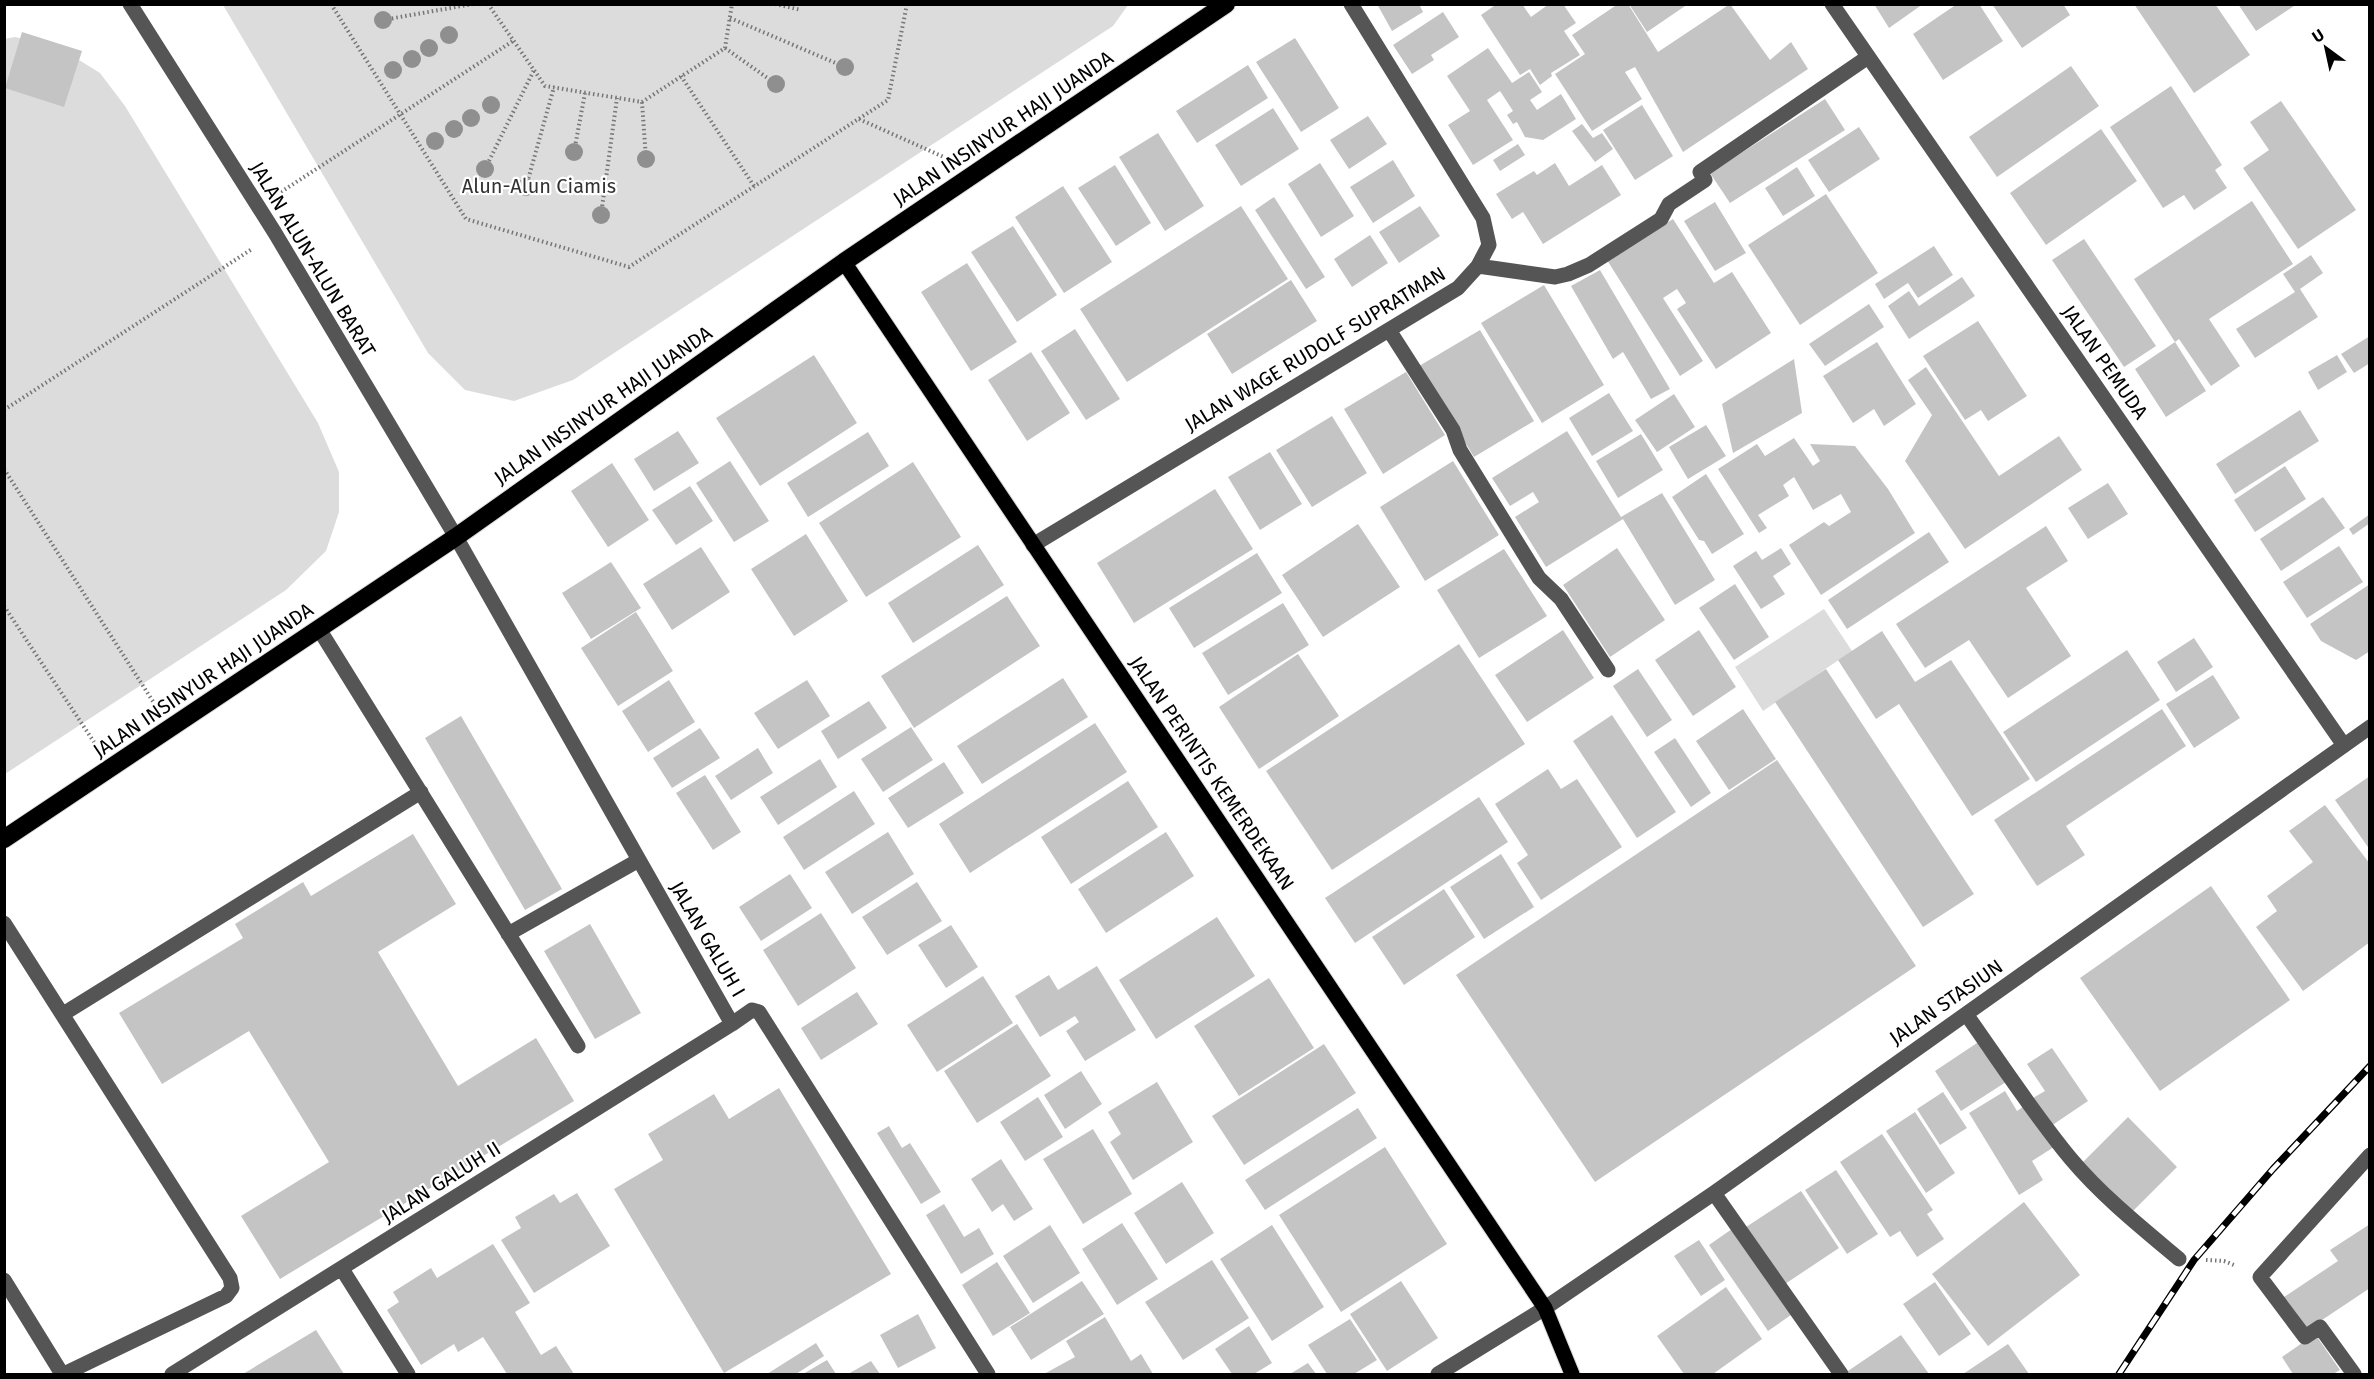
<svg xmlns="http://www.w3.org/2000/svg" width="2374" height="1379" viewBox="0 0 2374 1379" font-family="'Fira Sans',sans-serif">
<rect width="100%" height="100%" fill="#fff"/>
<!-- green -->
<path fill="#dcdcdc" d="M223,5h905l-15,21 -540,354 -59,21 -49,-11 -37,-37z
M15,37l43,10 42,26 25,33 193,317 21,49v40l-13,39 -40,39 -281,184 -1,-735z
M1824,609l28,42 -89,60 -28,-44z"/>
<!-- building -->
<path fill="#c4c4c4" d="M1377,4h42l4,8 -31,19z
M1497,4h25l9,13 18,-13h14l13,19 -12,8 16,24 -29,18 1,3 -12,9 -10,-16 -10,6 -39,-60z
M1618,4h10l30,48 72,-48 40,56 21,-18 17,27 -125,83 -48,-85 -10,5 17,27 -50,32 -37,-57 30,-20 -13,-19z
M1629,4h59l-41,28z
M1874,4h49l-34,24z
M1957,4h22l24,37 -60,39 -30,-46z
M1992,4h71l7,11 -48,33z
M2134,4h81l35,51 -56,38z
M2238,4h59l-41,27z
M1443,12l16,25 -28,18 3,5 -22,14 -19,-29z
M22,32l60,19 -18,56 -59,-19z
M1295,38l44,70 -38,24 -45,-70z
M1488,48l24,35 17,-11 13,20 -12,8 7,10 24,-16 15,25 -33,21 -18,-3 -8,-15 -4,2 -6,-9 6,-4 -13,-20 -13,9 26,40 -40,25 -25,-40 22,-14 -23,-35z
M1248,65l20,33 -71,45 -21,-32z
M2071,66l28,40 -102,71 -28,-40z
M2171,86l51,79 -7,5 12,18 -33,22 -10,-15 -21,13 -53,-81z
M1825,99l20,31 -115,73 -20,-30z
M2281,101l75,109 -58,39 -55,-81 26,-18 -19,-28z
M1642,105l31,51 -38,24 -32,-50z
M1273,108l26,41 -58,37 -26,-41z
M1368,116l19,28 -38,25 -19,-29z
M1582,124l11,14 9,-5 11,16 -18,13 -23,-31z
M1859,127l21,32 -51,33 -21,-32z
M2101,129l36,52 -91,64 -36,-52z
M1158,133l46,73 -39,25 -46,-74z
M1518,144l7,11 -25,16 -7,-11z
M1393,160l22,36 -42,27 -23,-36z
M1320,163l34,53 -33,21 -33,-53z
M1555,163l14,23 33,-21 19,30 -78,49 -20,-32 -11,7 -16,-25 38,-23 3,4z
M1115,165l36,58 -35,23 -38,-58z
M1797,167l18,29 -32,20 -18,-28z
M1063,186l49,76 -48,31 -49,-76z
M1826,194l52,79 -78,52 -52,-80z
M1274,197l51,80 -19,12 -51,-79z
M2252,201l41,63 -84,55 31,47 -29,20 -32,-47 -4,3 -41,-63z
M1715,202l31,51 -31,18 -31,-50z
M1241,206l47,73 -161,103 -47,-73z
M1420,206l20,30 -41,27 -20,-31z
M1673,219l41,64 18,-11 39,61 -55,36 -39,-60 9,-6 -9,-14 -14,9 40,63 -23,15 -73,-116z
M1013,226l44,69 -40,27 -46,-70z
M1370,235l18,28 -36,24 -18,-28z
M2084,239l72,107 -32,21 -72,-107z
M1934,246l19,29 -35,23 -10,-15 -24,16 -9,-15z
M2311,255l12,18 -23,16 18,28 -63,41 -19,-29 59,-37 -12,-18z
M967,263l50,79 -46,29 -50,-79z
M1600,270l70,119 -19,10 -28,-47 -10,7 -42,-73z
M1962,277l13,19 -66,43 -21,-33 21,-15 10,15z
M1291,280l26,41 -85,53 -25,-40z
M1544,285l60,100 -62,38 -61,-100z
M1869,304l15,23 -59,39 -16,-22z
M1978,321l49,75 -39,25 -7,-11 -16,10 -42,-64z
M1075,329l45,70 -34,21 -45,-69z
M1480,330l54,91 -60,36 -55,-91z
M2370,336v27l-16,10 -13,-19z
M1877,342l39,62 -32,22 -10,-17 -21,14 -30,-47z
M2175,342l31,49 -40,26 -31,-48z
M1031,352l39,61 -43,28 -39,-61z
M814,355l43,68 -97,63 -44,-68z
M2337,355l10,17 -29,18 -10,-18z
M1794,359l8,54 -69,40 -11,-49z
M1926,367l73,109 60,-40 23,34 -117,79 -60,-88 27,-46 -24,-35z
M1406,372l39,63 -62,39 -39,-65z
M1609,393l24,38 -41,25 -23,-38z
M1674,394l21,33 -38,25 -22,-32z
M2300,410l19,31 -84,53 -19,-30z
M1332,416l35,57 -55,34 -36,-57z
M1706,425l20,31 -38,23 -19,-32z
M678,431l21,32 -45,28 -20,-32z
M1567,431l54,86 41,-24 53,87 -40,25 -52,-86 -77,48 -31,-50 24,-15 -6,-10 -23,14 -18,-28z
M868,432l21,34 -81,51 -21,-34z
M1641,434l22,36 -45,28 -22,-37z
M1794,438l19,28 7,-5 -10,-17 45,2 33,43 27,44 -94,62 -32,-50 35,-23 5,4 22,-14 -10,-18 -28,16 -19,-33 -11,8 6,11 -31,19 9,13 -8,5 -41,-64 39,-25 8,12z
M1270,452l32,52 -42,26 -32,-53z
M730,461l39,60 -35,21 -38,-59z
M1453,461l46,74 -74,46 -45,-74z
M913,462l48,75 -95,60 -47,-74z
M612,463l37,57 -41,27 -37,-56z
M2285,466l21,33 -51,33 -21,-32z
M1706,474l38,60 -32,20 -8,-13 -5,-1 -27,-43z
M2108,483l20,31 -40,25 -20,-31z
M690,486l23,35 -37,24 -24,-35z
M1215,489l38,60 -119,74 -37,-60z
M2323,497l22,31 -64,43 -21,-32z
M2370,514v9l-17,12 -4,-6z
M1358,524l42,63 -77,50 -41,-62z
M2046,526l22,35 -42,27 45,68 -63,42 -39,-58 -44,28 -29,-44z
M1929,532l20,30 -102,67 -19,-29z
M806,534l42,67 -54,35 -43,-67z
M978,545l26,40 -91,58 -25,-40z
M2339,546l24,36 -56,36 -24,-36z
M701,547l29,45 -58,38 -29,-46z
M1617,548l48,72 -55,37 -47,-72z
M1781,548l10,16 -18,12 12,18 -24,15 -28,-43 23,-15 6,9z
M1504,549l43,67 -68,42 -42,-68z
M1257,553l25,40 -88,55 -25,-40z
M611,562l30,46 -50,31 -29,-46z
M1735,584l34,53 -35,23 -35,-52z
M2370,584v67l-14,9 -35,-19 -11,-17z
M1007,596l33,50 -126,82 -33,-52z
M1283,603l26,42 -81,50 -26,-42z
M636,612l37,59 -55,35 -37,-58z
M1563,630l31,48 -67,44 -32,-47z
M1699,630l37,57 -43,29 -38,-56z
M1882,631l33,51 36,-22 79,119 -58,37 -73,-112 -23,15 -38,-59z
M2194,638l19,29 -37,25 -19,-30z
M1459,644l66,100 -193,126 -66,-99z
M2127,650l33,50 -124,82 -33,-50z
M1298,654l41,62 -80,53 -40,-62z
M1638,669l34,51 -25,17 -34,-51z
M1826,669l148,225 -51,33 -148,-225z
M2213,675l27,43 -46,30 -28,-44z
M1063,678l25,39 -106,67 -25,-38z
M669,680l26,42 -47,30 -26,-41z
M807,680l23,36 -52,33 -24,-36z
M869,701l18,27 -49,31 -17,-28z
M1743,709l33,50 -47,31 -33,-49z
M2162,709l24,37 -120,80 19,29 -48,31 -43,-66z
M1612,715l64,97 -39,26 -64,-97z
M461,716l101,173 -37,21 -100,-172z
M1095,723l32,49 -157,101 -31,-49z
M911,727l22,33 -50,32 -22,-33z
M700,728l20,30 -48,30 -19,-30z
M1675,738l36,55 -20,14 -37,-55z
M758,748l15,25 -42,27 -16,-24z
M820,759l17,28 -59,38 -18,-28z
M1777,760l139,206 -321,216 -139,-207z
M944,762l20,31 -56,35 -20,-30z
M1548,769l13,20 16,-10 45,68 -81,53 -24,-37 11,-8 -33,-51z
M705,775l36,57 -28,18 -37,-57z
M2370,776v74l-35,-50z
M1128,781l30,46 -87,57 -30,-47z
M854,791l21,33 -71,46 -21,-33z
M1479,797l29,45 -153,101 -30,-45z
M2325,805l45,59v78l-67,49 -47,-64 21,-16 -10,-15 46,-34 -24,-31z
M888,832l26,42 -62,40 -27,-42z
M1166,832l28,44 -88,57 -28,-44z
M413,834l43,70 -78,48 80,134 78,-48 38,63 -294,178 -39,-63 88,-54 -80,-131 -87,53 -43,-71 124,-75 -8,-14 68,-42 8,14z
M1501,854l33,53 -50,32 -34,-52z
M790,874l22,34 -51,33 -22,-34z
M917,882l25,39 -55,34 -25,-38z
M2211,886l79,114 -130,91 -80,-113z
M1444,889l31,48 -71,48 -32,-48z
M821,913l35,55 -58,38 -35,-56z
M1217,917l38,59 -99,63 -37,-59z
M590,924l51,89 -46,26 -51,-88z
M951,925l27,42 -32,21 -28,-43z
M1097,966l39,64 -51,31 -19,-30 13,-9 -4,-6 -35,21 -25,-41 34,-21 9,15z
M983,976l30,47 -76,49 -30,-47z
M1269,978l45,70 -75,48 -45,-70z
M857,992l21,32 -57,36 -20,-32z
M1017,1024l34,52 -74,47 -33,-52z
M1980,1041l26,41 -45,29 -26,-40z
M1324,1044l32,49 -112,72 -32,-49z
M2052,1048l36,53 -37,25 -18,-28 12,-7 -18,-27z
M1081,1071l21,33 -37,25 -21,-34z
M1157,1082l36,60 -60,38 -23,-38 11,-8 -13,-22z
M779,1088l112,186 -167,99 -110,-184 49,-29 -15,-26 66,-40 15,25z
M2005,1091l12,20 10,-7 27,43 -22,14 11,19 -24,15 -50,-82z
M1943,1092l24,36 -27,17 -23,-36z
M1038,1097l25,40 -38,24 -25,-39z
M1358,1108l19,30 -112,72 -20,-30z
M1915,1112l40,61 -29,20 -40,-62z
M2128,1117l49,50 -45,45 -50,-49z
M889,1126l13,22 8,-5 31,49 -20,12 -44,-71z
M1093,1129l39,65 -49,30 -40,-65z
M1882,1134l51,76 -6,4 17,25 -27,18 -17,-26 -10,6 -50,-75z
M1385,1147l62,97 -106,68 -62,-97z
M1001,1159l32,50 -19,12 -11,-17 -11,8 -21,-33z
M1836,1170l42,64 -31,20 -42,-64z
M1182,1182l32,51 -48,31 -32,-51z
M1801,1191l38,57 -57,38 -39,-57z
M577,1193l33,53 -76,47 -33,-53 20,-12 -6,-11 39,-23 6,9z
M2024,1202l56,73 -92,71 -56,-72z
M944,1204l20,33 15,-9 15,26 -33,20 -35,-59z
M1122,1223l36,56 -41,26 -35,-56z
M2370,1224v64l-63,42 -23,-33 54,-36 -8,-11z
M1050,1225l30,48 -47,30 -30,-47z
M1272,1225l52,82 -52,34 -52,-82z
M1732,1229l59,86 -23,16 -59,-86z
M1699,1240l26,40 -24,16 -27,-40z
M493,1244l37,59 -15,9 26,43 15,-9 18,28h-67l-24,-37 -25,15 -4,-8 -33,21 -34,-55 12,-8 -6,-10 38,-24 6,10z
M1212,1260l37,58 -66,42 -38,-58z
M997,1262l33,51 -37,23 -31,-51z
M1082,1281l22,33 -73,46 -21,-33z
M1401,1281l37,57 -51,33 -37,-57z
M1935,1282l36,52 -32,22 -36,-52z
M1726,1287l36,52 -49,35h-29l-27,-38z
M918,1314l18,34 -38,20 -18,-33z
M1105,1317l26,44 10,-7 12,20h-109l31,-17 -9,-16z
M1350,1319l27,41 -23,14h-27l-19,-29z
M1249,1326l23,37 -18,11h-22l-17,-25z
M316,1330l28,44h-101z
M2315,1334l25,36 -7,4h-40l-11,-17z
M1901,1335l28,39h-83l-1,-1z
M816,1343l8,13 -28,18h-29z
M2008,1344l21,30h-66z
M827,1360l9,14h-33z
M871,1361l9,13h-32z
M1308,1363l8,11h-26z"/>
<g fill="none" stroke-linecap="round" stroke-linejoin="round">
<defs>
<path id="major" d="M844,262l701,1046 27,66"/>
<path id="highway" d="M4,839l452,-302 388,-275 382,-258"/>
</defs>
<!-- major casing -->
<use href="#major" stroke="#dbdbdb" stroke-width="17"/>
<!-- highway casing -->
<use href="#highway" stroke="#dbdbdb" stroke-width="20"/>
<!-- path -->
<path stroke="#777" stroke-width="4" stroke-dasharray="1.5 3" stroke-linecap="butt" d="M331,4l135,215 163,48 259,-167 19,-96
M488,4l57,82 97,16 83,-54 7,-44
M775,4l26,6
M730,18l115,49
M383,20l90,-16
M725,48l51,36
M681,76l73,110
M642,102l4,57
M859,119l87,39
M574,152l11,-59
M485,169l49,-99
M526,187l28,-100
M281,192l232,-151
M601,215l16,-117
M4,410l248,-161
M4,469l150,234
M4,606l90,136
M2206,1260l18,1 10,4"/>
<!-- minor -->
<path stroke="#555" stroke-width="15" d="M130,4l145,229 181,304 276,487 20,-14 7,2 229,362
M1832,4l511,740
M1478,266l77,11 13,-3 21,-9 72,-46 8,-15 36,-24 -5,-8 168,-115
M1389,330l64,100 7,20 79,128 22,21 47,71
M1033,545l425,-257 20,-22 11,-21 -6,-27 -132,-214
M319,629l259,417
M4,923l226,355 2,10 -6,8 -162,78
M508,934l131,-74
M63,1014l358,-222
M1966,1014c34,48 67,99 105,145 31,37 71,69 108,100
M1714,1193l127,181
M342,1269l66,105
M4,1280l58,94
M172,1374l560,-350
M1438,1374l107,-66 169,-115 656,-466
M2354,1374l-34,-47 -15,10 -45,-60 110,-122"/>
<!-- major -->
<use href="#major" stroke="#000" stroke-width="15"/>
<!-- highway -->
<use href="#highway" stroke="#000" stroke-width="18"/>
<defs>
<path id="rail" d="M2119,1374l75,-114 79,-91 97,-103"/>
</defs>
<!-- rail casing -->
<use href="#rail" stroke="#000" stroke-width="7"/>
<!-- rail -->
<use href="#rail" stroke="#fff" stroke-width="4.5" stroke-dasharray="14" stroke-linecap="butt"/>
</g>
<!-- trees -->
<g fill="#8f8f8f">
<circle cx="383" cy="20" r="9"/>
<circle cx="449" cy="35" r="9"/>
<circle cx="429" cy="48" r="9"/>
<circle cx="412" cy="59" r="9"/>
<circle cx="845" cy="67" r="9"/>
<circle cx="393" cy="70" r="9"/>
<circle cx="776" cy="84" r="9"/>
<circle cx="491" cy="105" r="9"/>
<circle cx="471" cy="118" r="9"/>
<circle cx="454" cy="129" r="9"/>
<circle cx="435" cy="141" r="9"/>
<circle cx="574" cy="152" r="9"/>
<circle cx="646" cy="159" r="9"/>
<circle cx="485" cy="169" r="9"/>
<circle cx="526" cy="187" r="9"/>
<circle cx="601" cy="215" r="9"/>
</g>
<g text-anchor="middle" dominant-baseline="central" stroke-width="4.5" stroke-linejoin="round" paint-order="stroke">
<!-- street labels -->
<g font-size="20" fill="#000" stroke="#fff">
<text transform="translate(1003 128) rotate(-34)">JALAN INSINYUR HAJI JUANDA</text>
<text transform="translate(313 259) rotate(59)">JALAN ALUN-ALUN BARAT</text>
<text transform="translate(1315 349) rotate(-31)">JALAN WAGE RUDOLF SUPRATMAN</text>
<text transform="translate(2105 362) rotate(55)">JALAN PEMUDA</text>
<text transform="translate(603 405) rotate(-35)">JALAN INSINYUR HAJI JUANDA</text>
<text transform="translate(203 680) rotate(-34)">JALAN INSINYUR HAJI JUANDA</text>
<text transform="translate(1212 773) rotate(56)">JALAN PERINTIS KEMERDEKAAN</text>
<text transform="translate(708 939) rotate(60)">JALAN GALUH I</text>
<text transform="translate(1946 1002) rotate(-35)">JALAN STASIUN</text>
<text transform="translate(441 1182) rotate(-32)">JALAN GALUH II</text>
</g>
<!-- park labels -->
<g font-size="20" fill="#333" stroke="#fff">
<text x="539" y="186">Alun-Alun Ciamis</text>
</g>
</g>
<!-- border -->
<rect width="2374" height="1379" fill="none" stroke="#000000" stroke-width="12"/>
<!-- north arrow -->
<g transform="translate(2326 48) rotate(327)" stroke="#ffffff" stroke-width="4.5" paint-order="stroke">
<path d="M0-4.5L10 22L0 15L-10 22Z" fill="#000000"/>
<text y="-9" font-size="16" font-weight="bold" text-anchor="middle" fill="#000000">U</text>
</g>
</svg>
